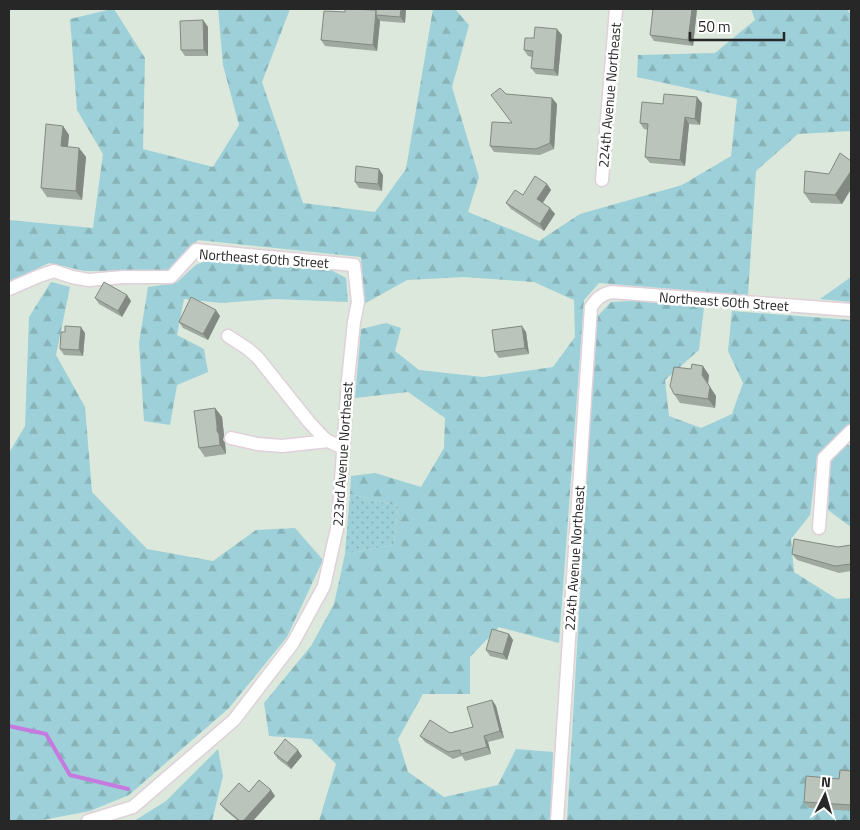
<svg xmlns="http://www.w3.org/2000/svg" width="860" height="830" viewBox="0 0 860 830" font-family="'Titillium Web',sans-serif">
<defs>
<pattern id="grass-dots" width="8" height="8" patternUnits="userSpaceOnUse" patternTransform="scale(1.25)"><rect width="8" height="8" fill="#9dd0d8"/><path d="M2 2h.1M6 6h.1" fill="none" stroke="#87b3b9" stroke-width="1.8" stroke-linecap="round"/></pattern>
<pattern id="forest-firs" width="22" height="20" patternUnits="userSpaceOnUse" patternTransform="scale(1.25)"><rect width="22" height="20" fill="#9dd0d8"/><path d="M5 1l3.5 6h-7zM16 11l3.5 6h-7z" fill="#87b3b9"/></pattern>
</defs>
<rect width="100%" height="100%" fill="#dbe8db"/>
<!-- grass -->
<path fill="url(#grass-dots)" d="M350,494l48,12 -4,39 -49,9z"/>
<!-- forest -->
<path fill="url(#forest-firs)" d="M112,9h2l31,49 -2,91 70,18 26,-42 -16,-60 -5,-56h72l-28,73 41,121 72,9 31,-43 27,-160h22l14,16 -17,62 27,90 -11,35 71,29 41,-27 102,-29 49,-29 6,-57 -100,-22 1,-22 77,-2 40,-33 -4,-11h96l4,6v116l-53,3 -42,37 -8,124 -149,-12 -15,17 -25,343 -60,-16 -29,30v37h-47l-25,45 10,33 36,25 54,-12 18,-36 37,3 -3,69h-231l17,-57 -25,-25 -42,-3 -5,-33 47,-57 23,-42 11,-50 49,-9 4,-39 -48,-12 1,-18 24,-3 46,14 23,-39 1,-30 -37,-26 -53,6 6,-69 25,-6 15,5 -6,23 24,19 64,7 70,-10 22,-30 -1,-37 -40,-18 -70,-5 -57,3 -43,24 -3,-47 -163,-17 -30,30 -83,1 -36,-8 -40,19v-62l84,8 10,-74 -26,-44 -7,-91z
M208,261l121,8 17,9 2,24 -74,-3 -53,4 -37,-4 -7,36 27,14 4,23 -31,13 -7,40 -26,-4 -5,-78 9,-56 28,-4 21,-19z
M851,277v25l-31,-3z
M51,282l19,5 -14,68 29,52 7,85 55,57 66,12 43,-31 39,-2 28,32 -36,77 -58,71 -100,87 -39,16 -47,9 -34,1v-368l16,-27 4,-109z
M633,301l71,6 -5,43 -34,30 4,36 32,12 31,-14 11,-31 -15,-32 4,-40 119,9v106l-14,12 -20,20 -7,57 -19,24 3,33 43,27 14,-1v223h-284l29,-503 15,-16z
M847,444l4,2v81l-23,-17 2,-47z
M218,749l5,27 -11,45h-78l32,-20z"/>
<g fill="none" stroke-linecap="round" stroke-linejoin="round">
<!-- stream -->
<path stroke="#c679de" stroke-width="4" d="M9,726l37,8 24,41 58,14"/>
<defs>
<path id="minor" d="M602,180l14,-171
M9,289l30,-13 15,-5 18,6 17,3 34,-3h48l25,-27 158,15 4,37 -4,20 -6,58 -10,144 -14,62 -31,57 -59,77 -101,87 -45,14
M228,336l20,13 10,9 51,64 15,16 4,3 15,7
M231,438l26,6 25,2 46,-5
M819,528l5,-70 27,-27
M557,821l34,-514c6,-9 10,-12 20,-15l240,18"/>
</defs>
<!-- minor casing -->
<use href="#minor" stroke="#dfd0da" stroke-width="15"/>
<!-- minor -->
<use href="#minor" stroke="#fff" stroke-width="12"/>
</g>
<!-- wall -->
<path fill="#a0a9a0" d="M406,9l-1,14 -25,-2 -3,30 -52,-5 -4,-6 24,-28z
M697,9l-4,37 -39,-5 -4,-6z
M203,20l5,7v29h-23l-4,-6z
M562,35l-4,41 -22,-2 -5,-6 1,-11 -4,-1 -4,-6 10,-12z
M506,94l46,4 5,6 -3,45 -14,6 -46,-3 -4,-6 22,-23z
M702,103l-2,22 -11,-1 -4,42 -35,-3 -5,-6 3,-27 -4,-1 -4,-6z
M63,126l6,9 -1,12 11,1 7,9 -4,43 -35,-3 -6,-9z
M851,161v28l-9,15 -31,-1 -7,-10 25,-19z
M383,175l-1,16 -23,-3 -4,-6z
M547,184l4,6 -8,13 7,5 5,6 -11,17 -33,-22 -5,-6z
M127,295l4,6 -9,16 -23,-13 -4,-6z
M220,316l-12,24 -25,-12 -4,-6z
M526,332l3,22 -30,4 -4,-6z
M85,333l-2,23 -19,-1 -4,-6z
M709,375l-1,9 8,12 -1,12 -35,-5 -6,-9z
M215,408l7,9 2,18 -1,5 2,3 1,11 -21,3 -6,-9z
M851,545v26l-12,2 -42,-13 -5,-6z
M509,634l4,6 -6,20 -17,-4 -4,-6z
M492,700l4,6 8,32 -16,4 3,12 -26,7 -3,-5 -9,3 -28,-17 -5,-6 30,-3 23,-6z
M274,753l28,3 -11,13 -13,-10z
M851,771v40l-42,-3 -5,-6z
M275,796l-22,25h-15l-13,-11 -5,-6z"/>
<!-- shaded-wall -->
<path fill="#828982" d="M401,9h5l-1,14 -5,-6z
M692,9h5l-4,37 -5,-6z
M376,15l4,6 -3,30 -4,-6z
M203,20l5,7v29l-4,-6z
M557,29l5,6 -4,41 -4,-6z
M697,97l5,6 -2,22 -5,-6z
M552,98l5,6 -3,45 -4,-6z
M685,117l4,7 -4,42 -5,-6z
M63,126l6,9 -2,20 -6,-9z
M79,148l7,9 -4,43 -6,-9z
M379,169l4,6 -1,16 -4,-7z
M851,171v18l-9,15 -7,-9z
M547,184l4,6 -10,15 -4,-6z
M550,208l5,6 -11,17 -4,-7z
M127,295l4,6 -9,16 -4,-6z
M216,310l4,6 -12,24 -5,-6z
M522,326l4,6 3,22 -4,-6z
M81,327l4,6 -2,23 -4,-6z
M9,344l1,2 -1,17z
M703,366l6,9 -1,9 8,12 -1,12 -7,-9 -6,-24z
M215,408l7,9 2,18 -1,5 2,3 1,11 -6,-9 -3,-14z
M509,634l4,6 -6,20 -4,-6z
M492,700l4,6 8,32 -4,-7z
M484,736l4,6 3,12 -4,-7z
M298,750l4,6 -11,13 -4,-6z
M271,790l4,6 -22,25h-10z"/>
<!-- building -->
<path fill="#bac4ba" stroke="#828982" d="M345,9l31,1 -3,35 -52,-5 3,-29 21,1z
M376,9h25l-1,8 -24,-2z
M653,9h39l-4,31 -38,-5z
M203,20l1,30h-23l-1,-29z
M535,27l22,2 -3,41 -23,-2 2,-17 -9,-1 1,-12h9z
M500,88l6,6 46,4 -2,45 -14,6 -46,-3 2,-24 20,1 -21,-28z
M664,94l33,3 -2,22 -10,-2 -5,43 -35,-3 3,-33 -8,-1 2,-21 21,2z
M46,124l17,2 -2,20 18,2 -3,43 -35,-3z
M840,153l11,8v10l-16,24 -31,-2 1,-22 24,3z
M356,166l23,3 -1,15 -23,-2z
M535,176l12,8 -10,15 13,9 -10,16 -34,-21 9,-13 8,5z
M104,282l23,13 -9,16 -23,-13z
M191,297l25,13 -13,24 -24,-12z
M65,326l16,1 -2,23 -19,-1 1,-17h4z
M522,326l3,22 -30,4 -3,-22z
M692,364l11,2 -1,9 8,12 -2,12 -34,-5 -4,-8 4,-19 17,2z
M215,408l2,18v5l2,3 1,11 -21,3 -5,-37z
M794,539l44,8 13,-2v19l-16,2 -43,-12z
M492,629l17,5 -6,20 -17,-4z
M492,700l8,31 -16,5 3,11 -26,7 -1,-4 -12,2 -28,-16 10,-16 20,13 23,-6 -6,-20z
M285,739l13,11 -11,13 -13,-10z
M840,770l11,1v34l-47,-3 2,-26 33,3z
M259,780l12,10 -28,31h-3l-20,-17 19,-21 10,9z"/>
<g text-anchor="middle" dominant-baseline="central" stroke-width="5" stroke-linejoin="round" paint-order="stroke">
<!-- street labels -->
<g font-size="14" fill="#272727" stroke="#fff">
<text transform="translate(609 95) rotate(-85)">224th Avenue Northeast</text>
<text transform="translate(264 258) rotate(4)">Northeast 60th Street</text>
<text transform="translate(724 301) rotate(4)">Northeast 60th Street</text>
<text transform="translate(342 454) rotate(-86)">223rd Avenue Northeast</text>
<text transform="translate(574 558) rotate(-86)">224th Avenue Northeast</text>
</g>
</g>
<!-- border -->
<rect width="860" height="830" fill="none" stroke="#272727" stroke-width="20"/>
<!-- north arrow -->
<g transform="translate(825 795) rotate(5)" stroke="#ffffff" stroke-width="4" paint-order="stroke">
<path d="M0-4L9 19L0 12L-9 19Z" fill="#272727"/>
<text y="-8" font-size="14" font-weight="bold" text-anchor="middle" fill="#272727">N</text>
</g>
<!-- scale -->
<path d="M690 32v8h94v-8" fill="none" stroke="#272727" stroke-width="2.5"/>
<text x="698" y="32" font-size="15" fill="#272727" stroke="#ffffff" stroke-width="4" paint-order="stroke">50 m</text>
</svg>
